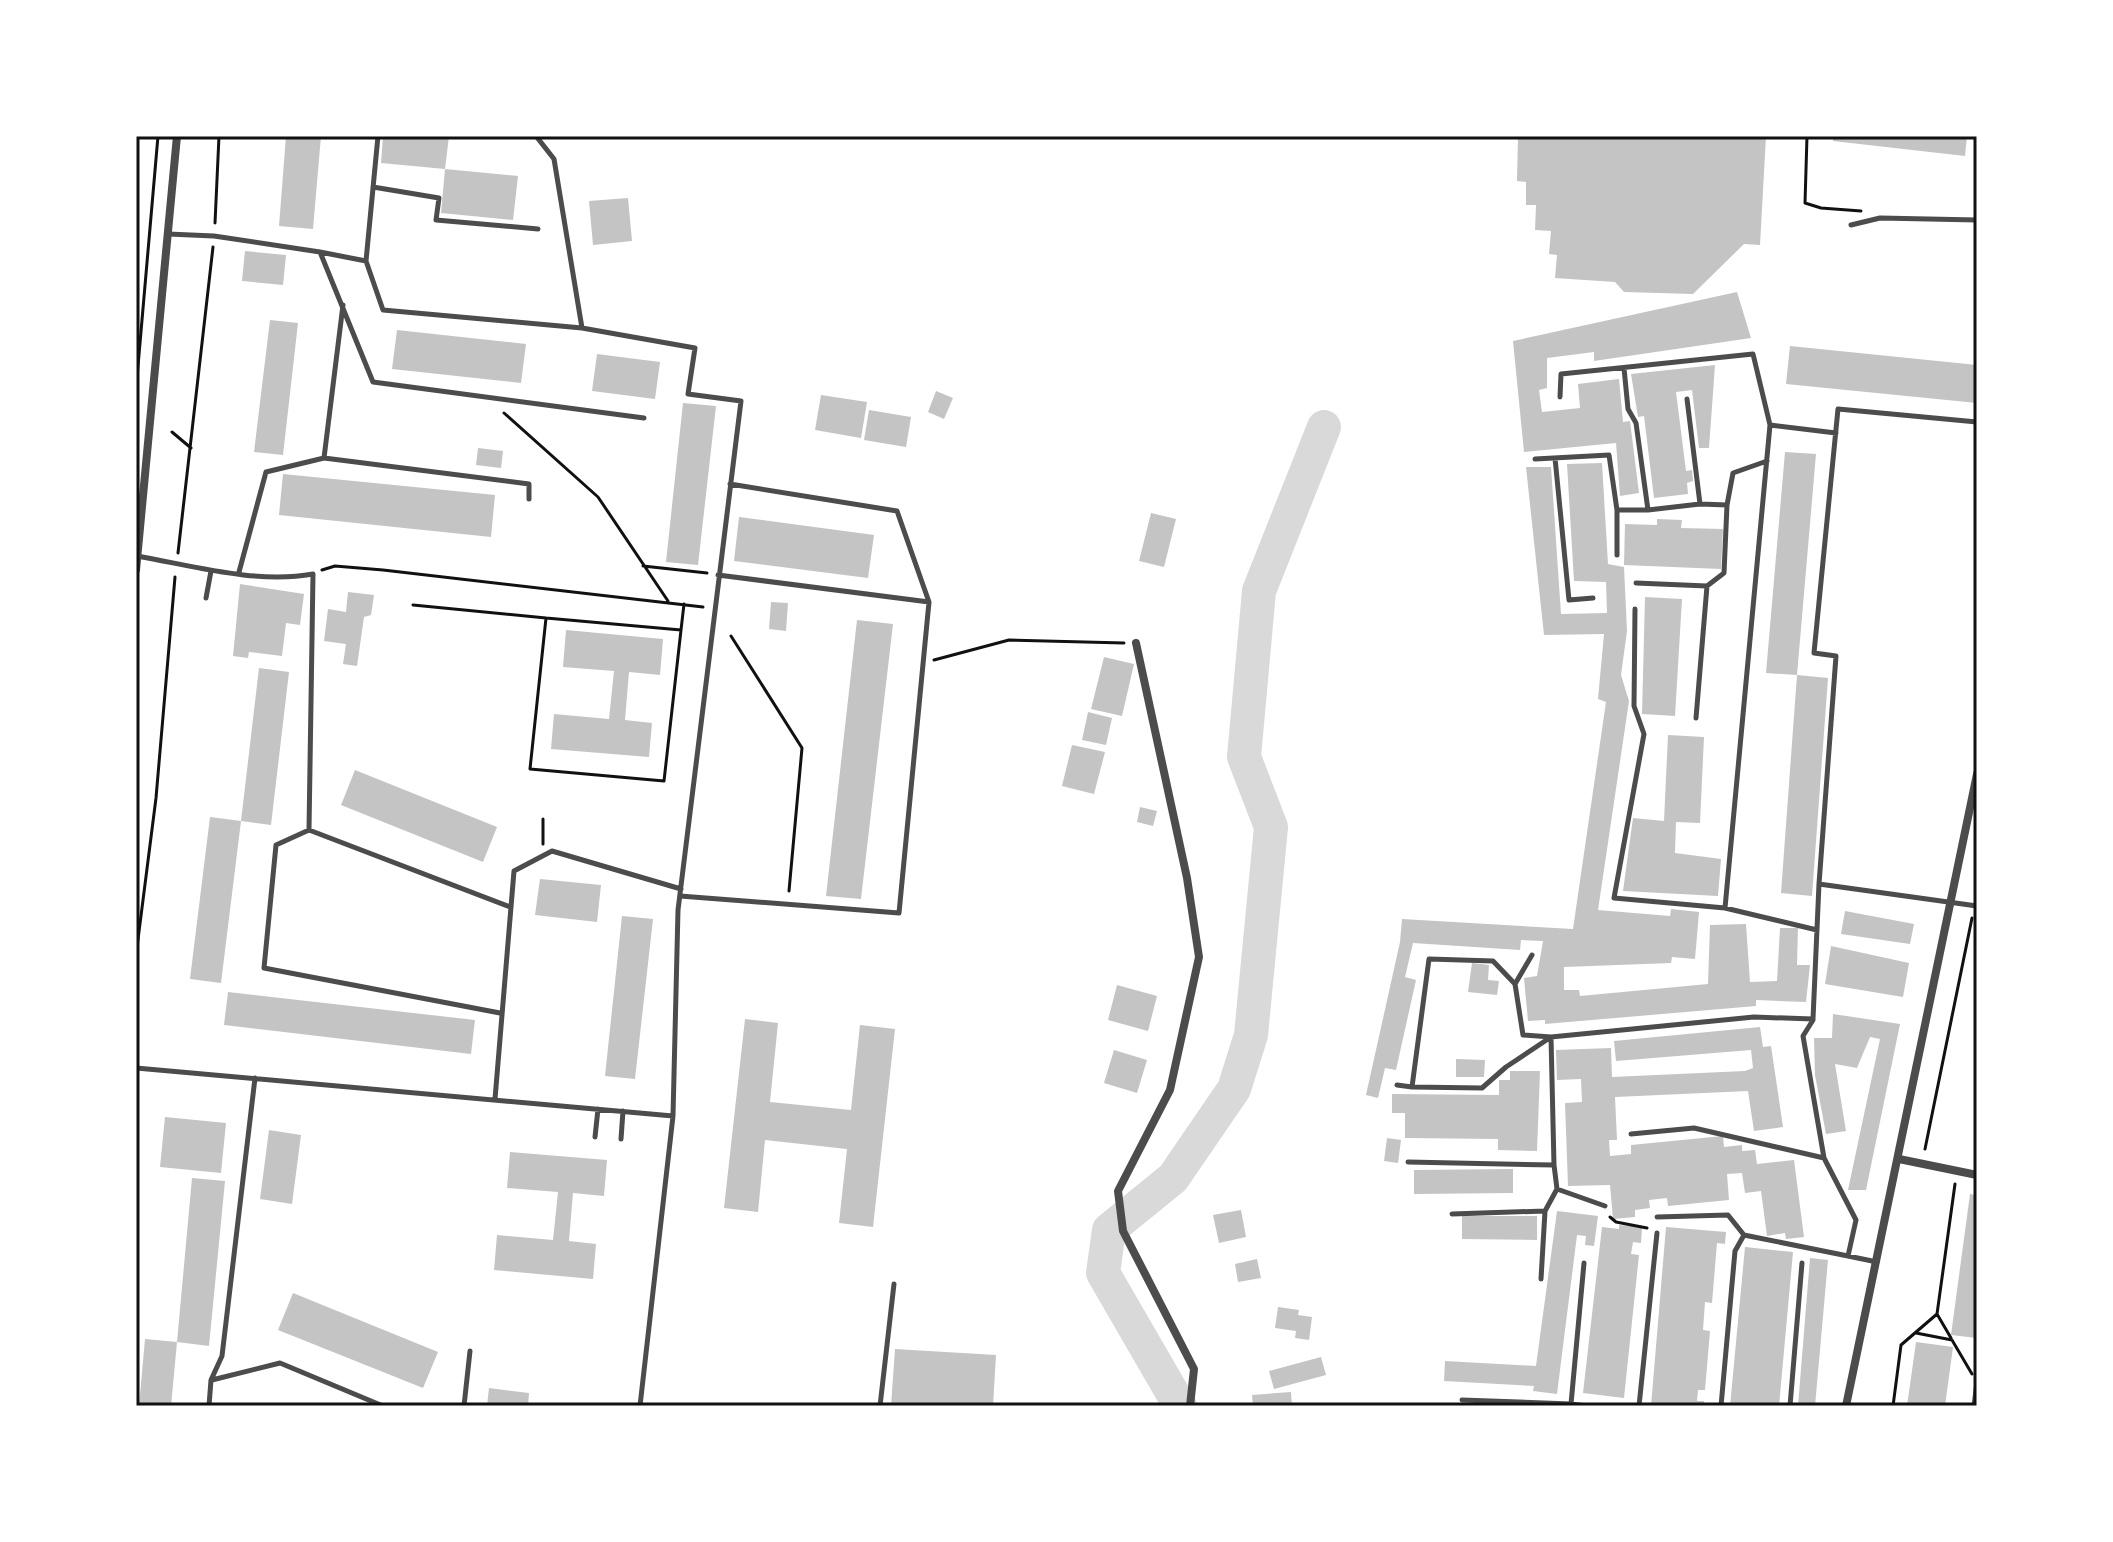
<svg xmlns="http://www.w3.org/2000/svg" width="2113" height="1542" viewBox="0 0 2113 1542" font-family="Arial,sans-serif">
<rect width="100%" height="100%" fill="#fff"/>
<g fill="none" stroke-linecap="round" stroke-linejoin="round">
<!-- river -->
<path stroke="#d9d9d9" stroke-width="34" d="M1180,1406l-77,-133 6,-43 64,-52 61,-89 17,-54 20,-208 -27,-70 15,-166 65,-164"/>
</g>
<!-- building -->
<path fill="#c4c4c4" d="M286,136h35l-8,93 -34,-3z
M383,136h66l-4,33 -64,-6z
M1518,136h248l-6,109 -16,-1 -51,50 -69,-2 -9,-10 -60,-4 2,-23 -8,-1 2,-23 -16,-1 1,-25h-10v-23l-9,-1z
M1834,136h133l-2,20 -132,-15z
M445,169l73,7 -5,44 -72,-7z
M628,198l4,43 -39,4 -4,-44z
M245,251l41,4 -3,30 -41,-4z
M1737,292l14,46 -157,23v-9l-47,6v30l-8,2 3,22 38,-4 -2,-24 41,-5 4,43 7,-1 9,72 -19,3 -4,-53 -92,9 -11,-111z
M270,320l28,3 -15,132 -29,-3z
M397,330l129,14 -5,39 -129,-14z
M1790,346l187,19v38l-191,-19z
M597,354l63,8 -5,37 -63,-8z
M1715,365l-6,83h-10l-7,-58 -16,2 10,79 6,-1 1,11 -6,2 1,11 -34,4 -10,-82 -6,1 -7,-43z
M936,391l17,7 -9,21 -16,-7z
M821,395l46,7 -6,36 -46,-8z
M683,403l33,3 -18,159 -32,-3z
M869,410l42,7 -5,30 -42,-7z
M478,448l25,3 -2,17 -25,-3z
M1785,452l31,2 -19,221 -31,-2z
M1602,463l6,101 16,3 3,64 -6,44 8,26 -31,209 72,6 1,-7 28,3 -4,47 -23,-2 -1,6 -107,4v23h15l1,6 128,-12 2,-59 36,-1 4,58 27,-1 3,-53h18l-1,37h13l-4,37 -50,-2v6l-211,18v-4l-17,1 -4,-43 13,-2 6,-35 -22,-1 -1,10 -107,-7 -8,34 11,3 -20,90 -11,-2 -7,30 -12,-3 34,-153 2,-23 171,10 33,-227 -8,-3 6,-65 -60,1 -18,-168h25l10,147 46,-1 -1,-31 -32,-1 -7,-117z
M283,474l212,21 -4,42 -212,-22z
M1151,513l25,6 -12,48 -25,-6z
M739,517l135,18 -6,43 -134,-17z
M1657,519l25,1 -1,8 42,1 -2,40 -97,-4 1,-41 32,1z
M240,584l64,10 -4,31 -14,-2 -4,33 -33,-4 -1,6 -15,-2z
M348,592l26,3 -3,20 -7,2 -7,49 -14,-2 3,-20 -22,-3 4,-32 18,3z
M1645,597l37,2 -7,117 -33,-2z
M771,602l17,1 -2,28 -17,-2z
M857,620l36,4 -32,275 -35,-3z
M566,630l97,9 -3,36 -31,-3 -4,48 27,3 -3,34 -98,-8 3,-35 55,5 5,-48 -51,-4z
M1104,657l30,7 -12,52 -31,-7z
M259,668l30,4 -18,153 -30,-4z
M1797,675l31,3 -16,218 -31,-3z
M1088,712l24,6 -6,27 -24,-5z
M1668,735l36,2 -4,86 -24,-1 -1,31 46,6 -3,37 -95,-5 10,-73 31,3z
M1072,745l33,7 -11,42 -32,-8z
M355,770l142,57 -14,35 -142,-57z
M1140,807l17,4 -4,15 -16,-4z
M210,817l31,4 -20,162 -31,-4z
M540,879l61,6 -4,37 -62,-7z
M1845,911l69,13 -4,20 -69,-10z
M622,916l31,3 -18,160 -30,-3z
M1831,946l78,17 -6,34 -78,-13z
M1472,963l17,2 -1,15 11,1 -2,14 -29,-3z
M1117,985l40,11 -9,35 -40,-11z
M228,992l247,28 -4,34 -247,-29z
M1833,1014l67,10 -34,166h-18l32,-151 -10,-2 -13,31 -22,-4 11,67 -20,3 -11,-59 -1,-37h18z
M745,1019l33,4 -8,79 81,8 9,-85 35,4 -22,198 -34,-4 8,-74 -82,-9 -7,72 -34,-4z
M1760,1027l3,20 8,-1 12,81 -29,4 -6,-40 -133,6 2,43h-8l1,16 21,-2v-9l92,-9 1,11 18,-2v6l13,-1 2,14 37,-4 10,77 -18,2 -1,-6 -18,3 -6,-45 -16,2 -3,-20 -15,1 2,26 -61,6 -1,-8 -18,2 1,8 -15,2v7l-22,2 -3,-34 -42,1 -3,-83 17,-1 -1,-23 -24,1 -1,-30 55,-2 1,29 133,-6 8,-3 -2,-18 -135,11 -2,-20z
M1114,1050l33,10 -10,33 -33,-10z
M1456,1059l29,1 -1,17h-28z
M1510,1071h30l-3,80 -39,-1v-11l-93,-1v-25h-13v-19l107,1v-15h11z
M165,1117l61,6 -5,50 -61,-6z
M269,1130l32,5 -9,69 -32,-5z
M1387,1138l14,2 -3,23 -14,-2z
M510,1152l97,8 -3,36 -31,-3 -4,48 27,3 -3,35 -99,-9 3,-35 56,5 5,-48 -51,-4z
M1513,1169v24l-99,1v-24z
M192,1178l33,3 -16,165 -32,-4z
M1970,1194l7,1v143l-26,-3z
M1241,1210l5,27 -27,6 -6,-28z
M1557,1211l41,5 -4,30 -9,-1 1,-9 -9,-1 -20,159 -24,-3 1,-5 -90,-5 1,-20 91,5z
M1462,1216h75v24l-75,-1z
M1619,1225l23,2 -1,16 -8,-1 -2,12 8,1 -15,143 -41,-5 19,-166 17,2z
M1666,1227l60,5 -1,12 -8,-1 -5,60 -7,-1 -2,28 7,1 -5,59h-7l-1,11h7l-1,5h-52z
M1745,1247l48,5 -14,154h-49z
M1810,1258l18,2 -13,146h-17z
M1257,1259l4,19 -23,4 -3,-18z
M293,1293l145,59 -15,36 -145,-58z
M1278,1307l21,3 -1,5 14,2 -3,23 -14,-2 1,-7 -21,-3z
M145,1339l32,3 -6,64h-32z
M1916,1342l37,5 -8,59h-38z
M895,1349l101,6 -3,51h-102z
M1321,1357l5,18 -52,14 -5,-18z
M489,1388l40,5 -1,13h-41z
M1291,1392l1,14h-39l-1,-11z"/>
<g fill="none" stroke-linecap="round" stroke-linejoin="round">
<!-- path -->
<path stroke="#111" stroke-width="3" d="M1807,136l-2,67 16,5 40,3
M215,223l4,-87
M136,389l22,-253
M504,413l94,84 70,104
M172,432l19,16
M178,553l35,-306
M643,566l64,7
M322,570l13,-4 48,4 320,37
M413,605l133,13
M681,630l-17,151 -134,-12 16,-151 135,12 3,-26
M731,636l71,112 -13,143
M934,660l75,-20 115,3
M543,819v25
M136,955l20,-157 19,-221
M1925,1149l47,-231
M1610,1217l6,5 31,6
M1937,1314l14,24
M1916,1333l36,7 20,34
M1893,1406l8,-61 36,-31 18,-130"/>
<!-- service -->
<path stroke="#4c4c4c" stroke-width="5" d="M536,136l18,23 28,169 113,20 -7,46 53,7 -63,509 -5,206
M373,187l66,11 -3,22 102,9
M1851,225l29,-7 97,2
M168,234l46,2 106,16 53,130 271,36
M320,252l46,9 17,49 199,18
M366,261l12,-125
M343,305l-19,153 205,26v15
M1624,368l4,41 8,14 12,87 52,-6
M1560,397l1,-23 192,-20 17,71 66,8
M1687,399l13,105 27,1 6,-32 34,-12
M1977,422l-139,-13 -24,244 22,3 -17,228 158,22
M1555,458l14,142 24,-2
M1535,459l74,-4 8,55
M1617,555v-45h31
M137,556c57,10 119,28 176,18l-4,256
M239,572l27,-100 58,-14
M718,575l211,27
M1636,583l71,3 17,-13 3,-68
M206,598l5,-27
M1635,609l-1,97 10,28 -30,164 111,10 45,-483
M1696,718l11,-132
M680,896l219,17 30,-311 -32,-91 -167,-27
M1725,908l92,22
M1532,955l-17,29 8,51 28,2 203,-20 59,2 6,-135
M500,1013l-236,-45 12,-123 33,-15 201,77
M136,1068l537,48 -33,290
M1397,1085l15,2 17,-128 64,2 22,23
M495,1099l19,-228 38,-20 129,38
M1631,1134l63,-6 130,30
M595,1137l3,-28
M621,1139l2,-28
M1408,1162l146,3 -3,-128 -45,30 -24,21 -70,-1
M1554,1165l3,24 48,17
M1452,1214l93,-3 12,-22
M1657,1217l71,-2 16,20 104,21 8,-36 -32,-62 -21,-122 10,-16
M1848,1256l29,6
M1584,1263l-13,141 16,2
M1541,1279l4,-68
M212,1380l68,-17 103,43
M1462,1400l109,4
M209,1406l2,-26 11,-24 33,-278
M464,1406l6,-55
M880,1406l14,-122
M1639,1406l18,-173
M1721,1406l14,-155 9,-16
M1790,1406l12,-143
M1974,1406l3,-24"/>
<!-- minor -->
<path stroke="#4c4c4c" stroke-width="8" d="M136,570l41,-434
M1136,643l51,235 12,79 -29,133 -52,101 5,40 71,138 -4,37
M1899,1159l78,16
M1846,1406l131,-632"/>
</g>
<!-- border -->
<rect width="2113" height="1542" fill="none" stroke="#ffffff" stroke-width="276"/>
<rect x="138" y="138" width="1837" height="1266" fill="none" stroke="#111" stroke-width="3"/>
</svg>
